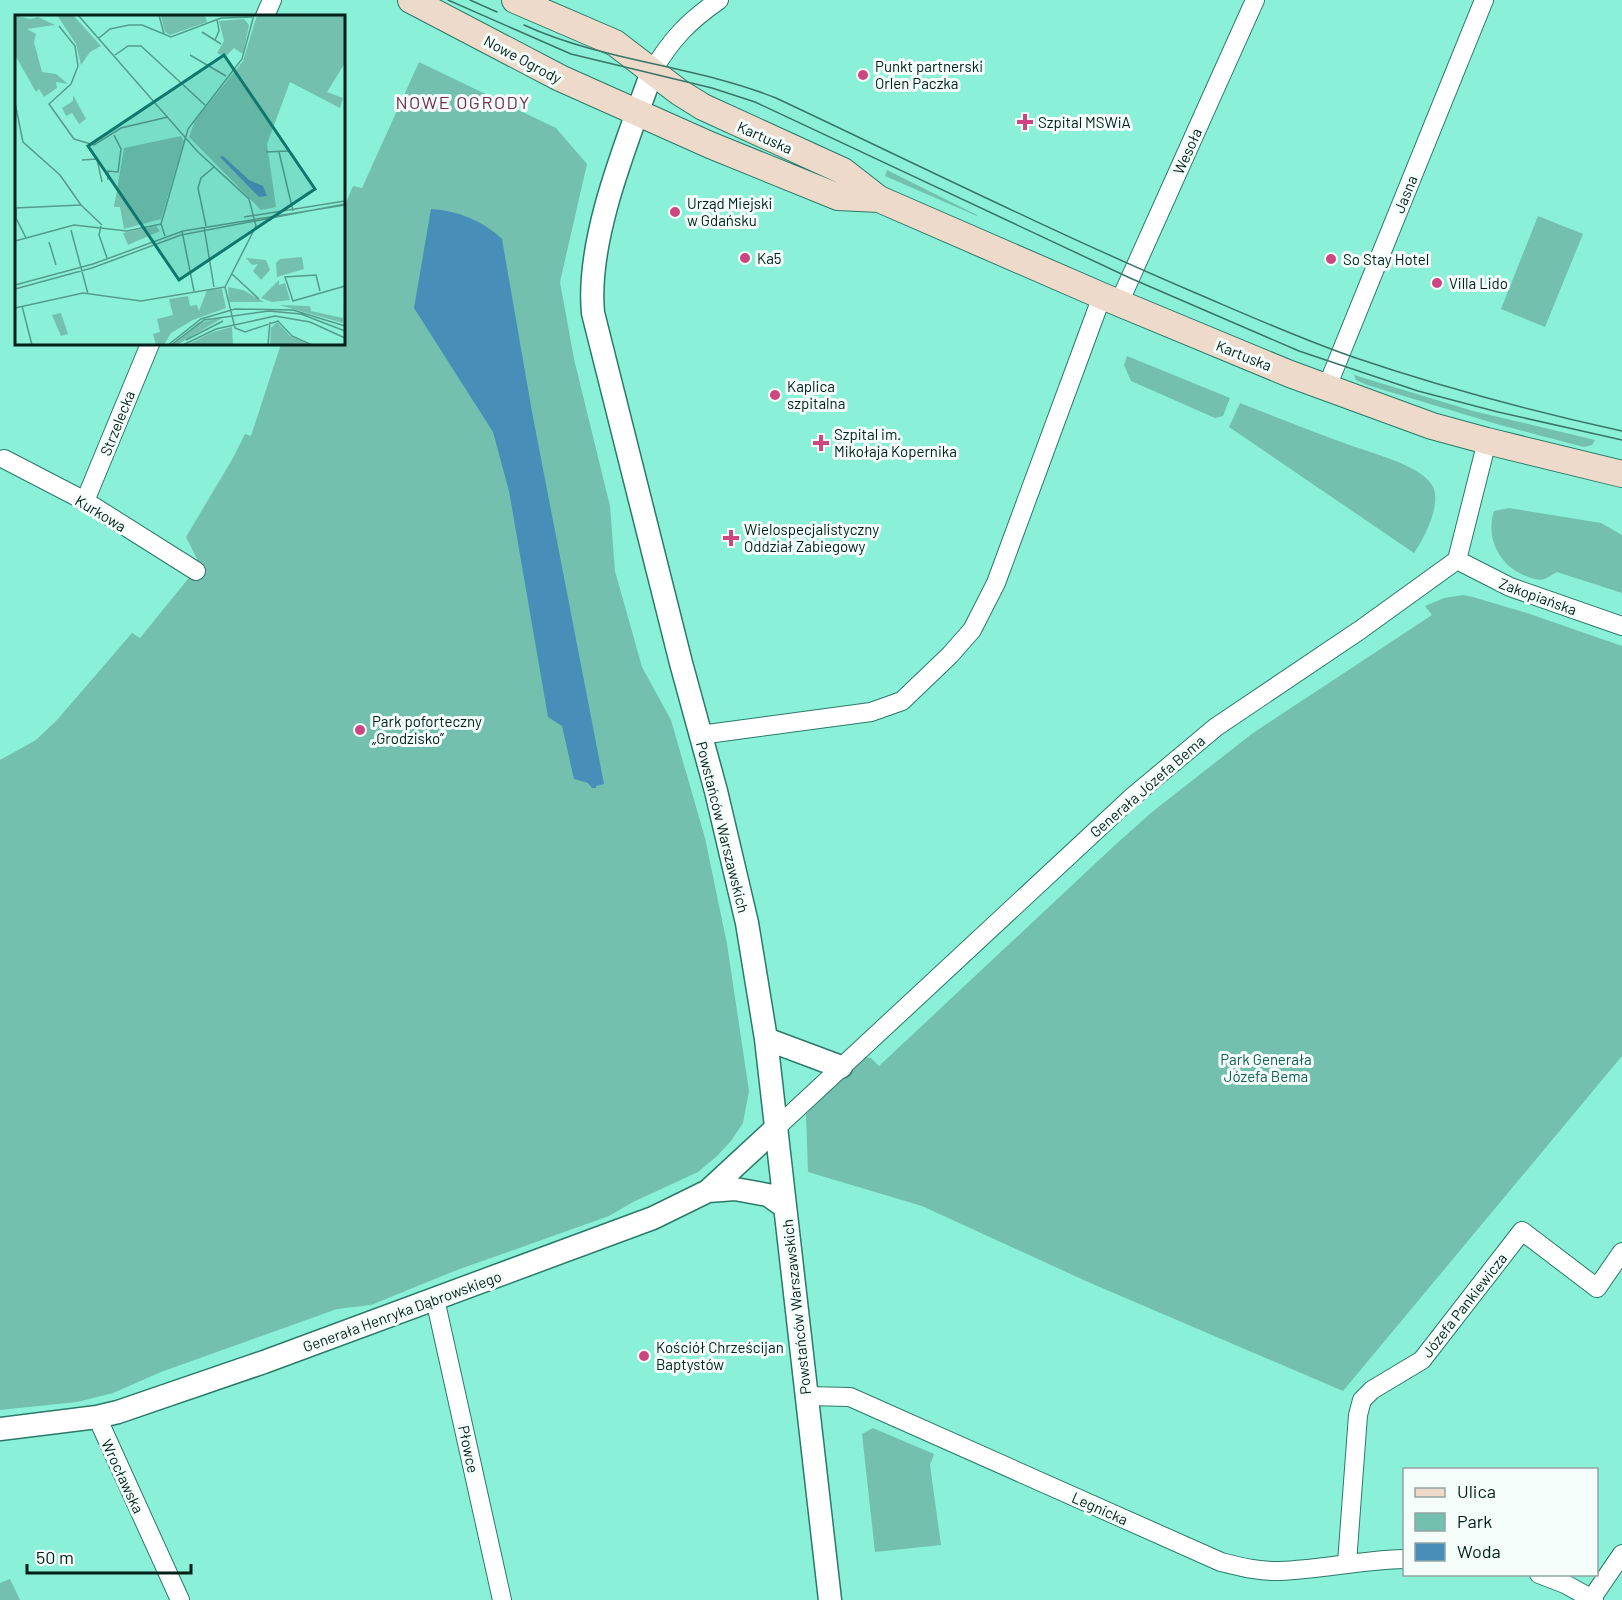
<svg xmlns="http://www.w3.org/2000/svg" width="1622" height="1600" viewBox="0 0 1622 1600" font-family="Barlow,sans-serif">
<rect width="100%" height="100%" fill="#8bf0d8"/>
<!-- green -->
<path fill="#73c0ae" d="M419,62l137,66 31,36 -27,118 14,77 36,147 5,65 27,96 29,53 34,118 22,106 22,147 -6,32 -12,18 -14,15 -19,16 -65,30 -24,14 -152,54 -86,35 -34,4 -176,63 -48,21 -36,9 -77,8v-650l36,-20 21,-20 75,-87 8,5 48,-59 10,-18 -12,-24 47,-79 12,-24 6,2 30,-92h63v-137l9,-21 9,2z
M887,170l90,45v1l-92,-40z
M1538,216l45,18 -38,93 -44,-18z
M1127,356l103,42 -7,18 -8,2 -84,-37 -7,-16z
M1354,375l119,36 122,29 -3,5 -8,2 -84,-22 -133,-40 -11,-5z
M1240,403c36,14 71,28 107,41 23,9 72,20 85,41 11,17 -8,54 -18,68l-185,-126z
M1509,508l92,15 21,12v58l-65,-21c-4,2 -9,6 -13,7 -5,2 -13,-1 -18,-3 -26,-9 -41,-38 -32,-65z
M1463,595l10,2 54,16 95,33v410l-279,335 -255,-109 -166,-76 -114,-34 -2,-58 59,-57 6,1 8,8 236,-221 37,-33 101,-79 179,-118 -7,-9 19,-8z
M873,1428l61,26 -4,11 11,80 -66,7 -13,-118z
M10,1579l10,21h-20v-17z"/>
<!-- water -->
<path fill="#478eb8" d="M431,209c27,2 51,11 71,30l30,173 72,372 -8,2v2h-4l-4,-5 -14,-4 -12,-53 -14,-9 -39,-226 -16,-59 -79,-124z"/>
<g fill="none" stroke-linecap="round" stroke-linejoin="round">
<defs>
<path id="minor" d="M265,16l7,-16
M652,72c19,-33 37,-51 67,-72
M1119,303l136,-303
M1327,387l157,-387
M4,459l81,42 111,70
M85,501l65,-157
M1457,560l53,27 112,39
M700,735l171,-23 31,-11 48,-46 22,-25 24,-47 106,-287
M775,1129l356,-331 85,-71 144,-97 97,-70 30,-119
M435,1299l67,301
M806,1396l44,1 371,165c20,5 39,10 59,9 42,-2 83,-11 124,-12
M97,1417l83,183
M1347,1563l11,-148 4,-15 10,-10 50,-30 100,-129 75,57 25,-36
M1539,1574l26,10 29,16
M1592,1598l30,-44"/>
<path id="tertiary" d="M652,72c-25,70 -66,167 -59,241l88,350 35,128 31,132 19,116 64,561
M766,1039l75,28
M708,1191l27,-2 33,6 17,12
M0,1429l97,-12 21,-5 146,-50 389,-144 55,-27 67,-62"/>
<path id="secondary" d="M411,0l149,78 150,67 128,52 41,2
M515,0l100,43 64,49 24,15 140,64 36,28 223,97 188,78 142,52 55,15 135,33"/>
</defs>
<!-- minor casing -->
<use href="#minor" stroke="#2a7969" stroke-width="20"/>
<!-- tertiary casing -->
<use href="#tertiary" stroke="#2a7969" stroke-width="25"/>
<!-- secondary casing -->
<use href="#secondary" stroke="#2a7969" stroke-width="28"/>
<!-- minor -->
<use href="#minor" stroke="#fff" stroke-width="18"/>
<!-- tertiary -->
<use href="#tertiary" stroke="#fff" stroke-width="22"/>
<!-- secondary -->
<use href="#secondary" stroke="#eddacb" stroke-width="26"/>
<!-- tram -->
<path stroke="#397567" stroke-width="1.5" d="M448,0l123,54 141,34 43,14 375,176 169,73 119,40 80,21 124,28
M470,0l27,12
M524,25c81,37 170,40 252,73 138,65 275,133 415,193 54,23 107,47 162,66 88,30 178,54 269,74"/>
</g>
<!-- markers -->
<g fill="#cd4581" stroke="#f4fdfa" stroke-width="2">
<circle cx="863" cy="75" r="6"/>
<path d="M1022 113h6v6h6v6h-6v6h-6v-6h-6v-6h6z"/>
<circle cx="675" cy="212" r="6"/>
<circle cx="745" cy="258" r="6"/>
<circle cx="1331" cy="259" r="6"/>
<circle cx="1437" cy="283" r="6"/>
<circle cx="775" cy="395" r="6"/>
<path d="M818 434h6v6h6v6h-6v6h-6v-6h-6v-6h6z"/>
<path d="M728 529h6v6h6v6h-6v6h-6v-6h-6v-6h6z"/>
<circle cx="360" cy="730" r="6"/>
<circle cx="644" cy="1356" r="6"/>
</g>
<g text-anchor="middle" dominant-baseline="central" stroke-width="6" stroke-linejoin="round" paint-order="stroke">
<!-- street labels -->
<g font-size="15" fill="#001f18" stroke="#f4fdfa">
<text transform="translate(523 59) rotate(28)">Nowe Ogrody</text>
<text transform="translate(765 137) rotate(24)">Kartuska</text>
<text transform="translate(1187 151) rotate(-66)">Wesoła</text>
<text transform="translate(1405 194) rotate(-68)">Jasna</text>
<text transform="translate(1244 355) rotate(22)">Kartuska</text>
<text transform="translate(117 423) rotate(-68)">Strzelecka</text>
<text transform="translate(101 513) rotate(31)">Kurkowa</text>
<text transform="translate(1538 596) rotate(20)">Zakopiańska</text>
<text transform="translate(1147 786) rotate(-41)">Generała Józefa Bema</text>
<text transform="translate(723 827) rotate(76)">Powstańców Warszawskich</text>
<text transform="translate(1464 1305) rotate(-52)">Józefa Pankiewicza</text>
<text transform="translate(796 1307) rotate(-96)">Powstańców Warszawskich</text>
<text transform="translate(402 1311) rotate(-20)">Generała Henryka Dąbrowskiego</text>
<text transform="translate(469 1449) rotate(78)">Płowce</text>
<text transform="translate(123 1476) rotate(65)">Wrocławska</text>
<text transform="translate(1100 1508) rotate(24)">Legnicka</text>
</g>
<!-- poi labels -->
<g font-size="15" fill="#001f18" stroke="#f4fdfa" text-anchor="start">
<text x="875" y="66">Punkt partnerski<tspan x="875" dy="17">Orlen Paczka</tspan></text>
<text x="1038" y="122">Szpital MSWiA</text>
<text x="687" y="203">Urząd Miejski<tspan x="687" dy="17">w Gdańsku</tspan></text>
<text x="757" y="258">Ka5</text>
<text x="1343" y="259">So Stay Hotel</text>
<text x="1449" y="283">Villa Lido</text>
<text x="787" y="386">Kaplica<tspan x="787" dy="17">szpitalna</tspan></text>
<text x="834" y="434">Szpital im.<tspan x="834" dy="17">Mikołaja Kopernika</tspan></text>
<text x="744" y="529">Wielospecjalistyczny<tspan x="744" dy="17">Oddział Zabiegowy</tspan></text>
<text x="372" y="721">Park poforteczny<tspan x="372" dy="17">„Grodzisko”</tspan></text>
<text x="656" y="1347">Kościół Chrześcijan<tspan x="656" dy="17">Baptystów</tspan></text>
</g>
<!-- park labels -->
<g font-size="15" fill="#0f5e50" stroke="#f4fdfa">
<text x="1266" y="1059">Park Generała<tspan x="1266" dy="17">Józefa Bema</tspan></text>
</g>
<!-- quarter labels -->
<g font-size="18" letter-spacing="1.5" fill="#712d49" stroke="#f4fdfa">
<text x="463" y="102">NOWE OGRODY</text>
</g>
</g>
<!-- overview -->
<g transform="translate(15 15)">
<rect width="330" height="330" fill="#8bf0d8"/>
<path d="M0,0l15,4 8,-2 17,8 -28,4 9,5 -2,8 8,30 14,2 12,10 -12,-2 1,6 -13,9 -5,-8 -3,3 -21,-37zM42,0h16l28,31 -11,6 -9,13 -5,-21zM190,0l2,7 -37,13 -5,-3 -4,-16zM242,0h88v48l-18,29 16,6 -3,10 -50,-26 -23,62 9,63 -15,3 -72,-73 6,-16 48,-60zM229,4l5,6 -6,29 -9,-6 -9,9 -8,-4 7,-12 -5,-20zM58,80l13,24 -7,5 -7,-11 -6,3 -4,-8 11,-7zM166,121l3,5 -23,78 -37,10 -4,-22h-6l10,-59zM141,211l4,5 -32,14 -5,-12zM287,242l2,12 -27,8 -1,-14 4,-4zM231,243l20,2 4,10 -9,10 -8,-9 5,-7 -6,1zM264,265v5l6,-2 5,17 -18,2 -11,-4zM213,272l15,3 21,12h-35zM207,274l4,19 -33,12 -22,13 -7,12h-8l-3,-11 7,-2 -3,-13 16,-4 -4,-16 19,-3 2,10 7,-1 2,6 8,-21zM330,275l-2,33 -64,-18 31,1 1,5 32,7zM46,298l7,21 -7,2 -9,-21zM209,302l-47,28h-5l26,-22zM262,307l13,14 20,9h-40l1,-17zM217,312l1,18h-46l26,-13z" fill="#73c0ae"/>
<path d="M208,141l26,24 14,6 4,10 -8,1 -39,-40z" fill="#478eb8"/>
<path fill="none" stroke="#539c8b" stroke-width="1.5" d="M63,0l119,136 52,48 7,27 -31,61 10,41 10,4 33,-11 14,15 20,9M144,0l5,19M44,11l16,20 3,20 -7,18 -22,20 25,35 20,6 27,-17 47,-11M187,17l19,12M84,23l11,-9 19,-4h13l29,12 50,-19 31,-1M200,25l4,-9 -2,-12M100,40l13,-9h13l64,59M175,40l36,21M0,88l8,39 37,33 21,30 21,20M251,137l22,-1M264,137l14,59M67,145l15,-1 5,23M93,165v-9l10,1 3,-23 -7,-14M0,193l66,-3M1,193v10l10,20M229,202l101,-16M86,211l-2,9 8,23M191,211l-8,-38 3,-10 13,-11M189,212l10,60M56,215l17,64M167,216l12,60M150,221l-4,-12 27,-95 54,-70 12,-44M0,226l59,-16 53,6 34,-7M34,227l7,23M217,259l27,25M0,270l78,-21 90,-33 162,-26M0,274l77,-21 89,-33 164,-31M305,276l-4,-16 -31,2 8,24 52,-15M7,291l10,39M0,293l68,-15 58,8 84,-14M171,325l37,-19M153,330l33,-26 34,-10 58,1 52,16M156,330l33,-25 65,-9 32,3 44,17M168,330l33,-16 59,-13 35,6 35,16M253,330l2,-23"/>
<path fill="#0f766e" fill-opacity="0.15" stroke="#0f766e" stroke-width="3" d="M209,40l91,134 -136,91 -91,-134z"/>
<rect width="330" height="330" fill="none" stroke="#001f18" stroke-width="3"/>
</g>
<!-- legend -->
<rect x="1403" y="1468" width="195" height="108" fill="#f4fdfa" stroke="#92a4a0" stroke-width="1.5"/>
<rect x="1415" y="1488" width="30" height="9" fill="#eddacb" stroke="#92a4a0" stroke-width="1.5"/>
<text x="1457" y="1498" font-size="18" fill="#001f18">Ulica</text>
<rect x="1415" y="1513" width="30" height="18" fill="#73c0ae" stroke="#92a4a0" stroke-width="1.5"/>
<text x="1457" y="1528" font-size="18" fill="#001f18">Park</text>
<rect x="1415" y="1543" width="30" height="18" fill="#478eb8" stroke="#92a4a0" stroke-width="1.5"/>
<text x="1457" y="1558" font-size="18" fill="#001f18">Woda</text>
<!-- scale -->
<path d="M27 1564v9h164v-9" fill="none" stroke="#001f18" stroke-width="3"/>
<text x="36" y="1564" font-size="18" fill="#001f18" stroke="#f4fdfa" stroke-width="4.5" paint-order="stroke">50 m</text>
</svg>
